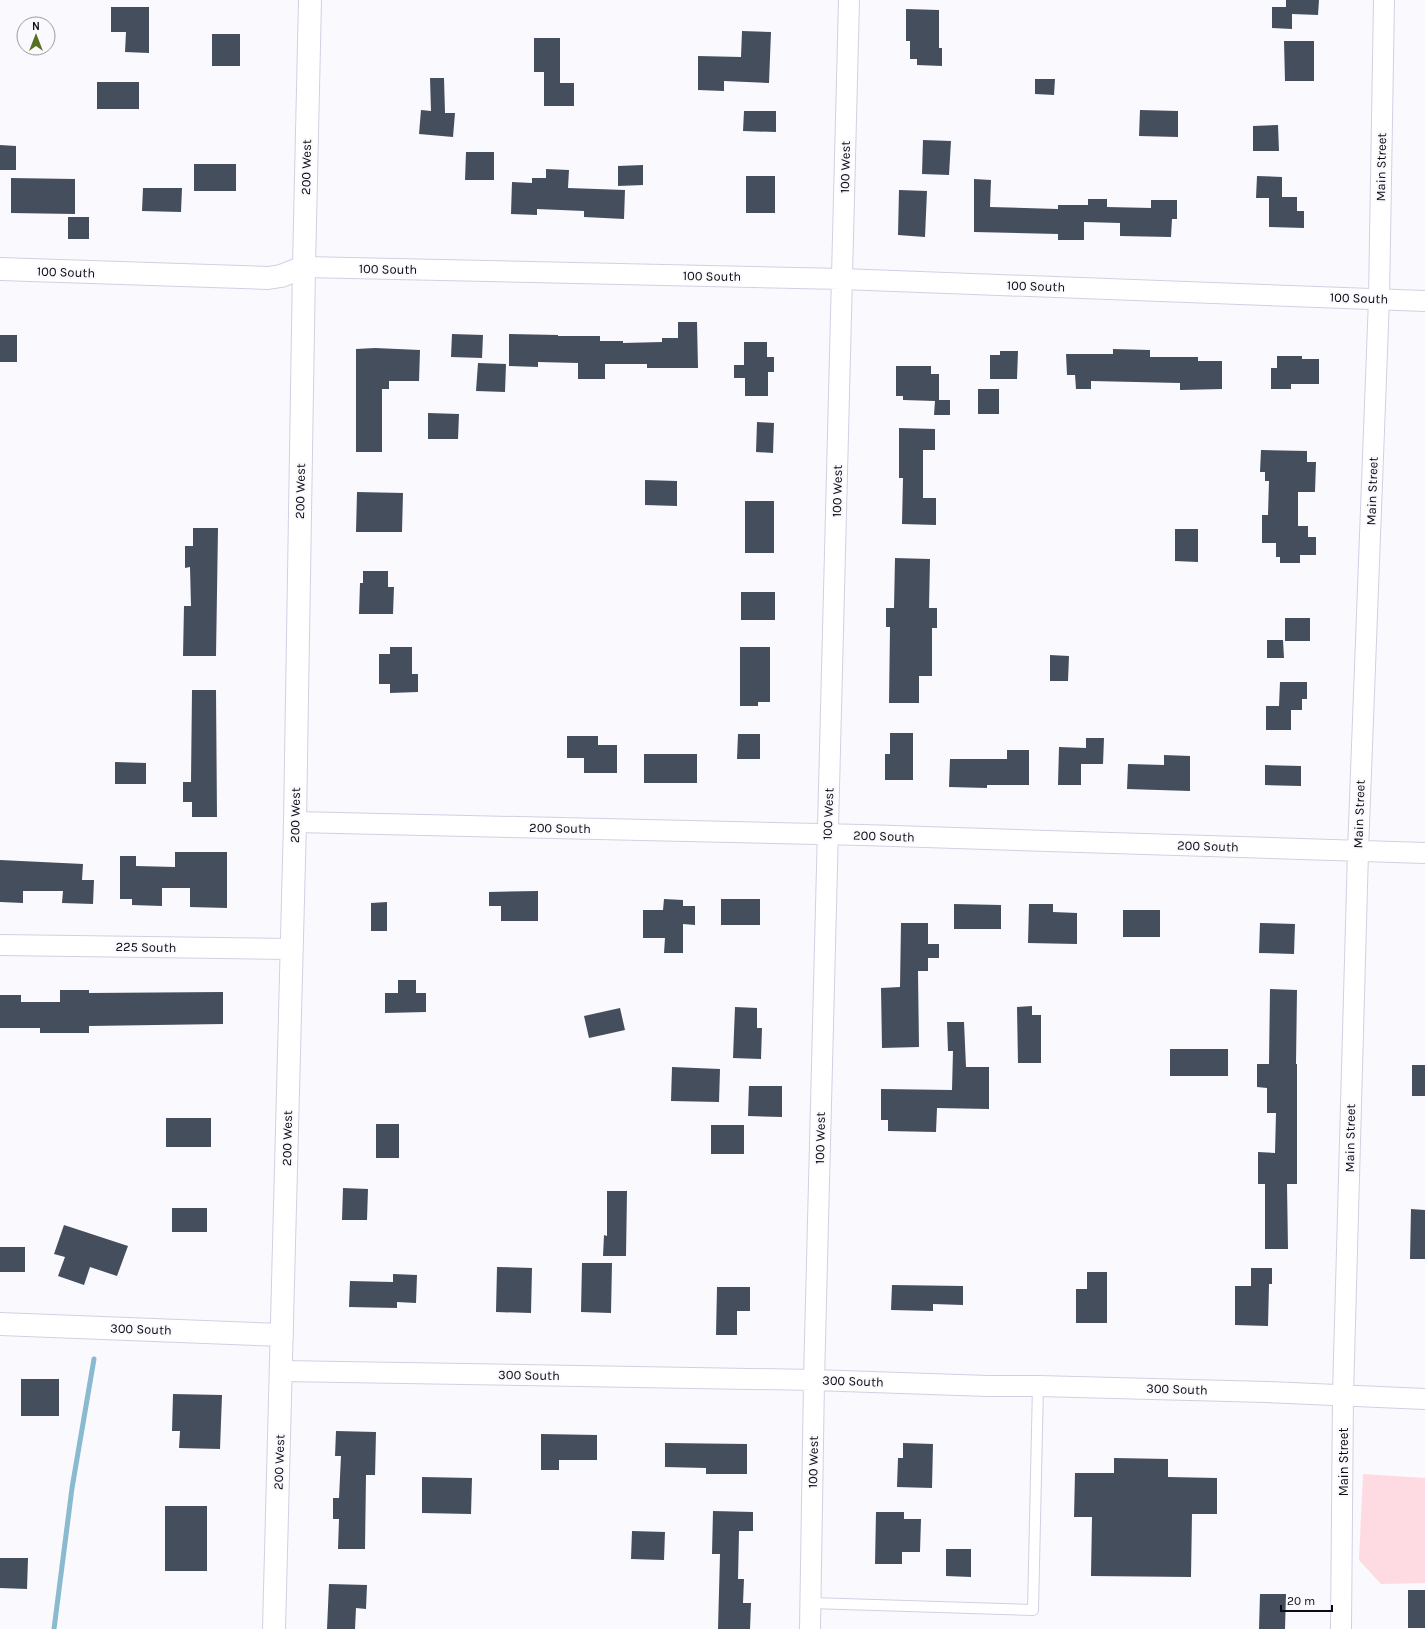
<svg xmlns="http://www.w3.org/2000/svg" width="1425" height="1629" viewBox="0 0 1425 1629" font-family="Karla,sans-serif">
<rect width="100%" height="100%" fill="#faf9fe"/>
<!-- green -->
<path fill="#fedae3" d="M1363,1474l62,4v105l-44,1 -22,-24z"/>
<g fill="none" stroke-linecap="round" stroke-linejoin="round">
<!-- stream -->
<path stroke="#8abacf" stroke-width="5" d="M54,1629l18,-141 22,-129"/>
</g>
<!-- building -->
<path fill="#454e5d" d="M1286,0h33l-1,15 -26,-1v15l-20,-1v-21h14z
M111,7h38v46l-24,-1 1,-20h-15z
M906,9l33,1v38h3v18l-25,-1v-6h-7v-18h-4z
M742,31l29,1 -2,51 -45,-2v10l-26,-1v-34l43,1z
M212,34h28v32h-28z
M534,38h26v45h14v23h-30v-34h-10z
M1284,41h30v40h-29z
M430,78h14l1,35h10l-2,24 -34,-3 2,-24 10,1z
M1035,79h20l-1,16 -19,-1z
M97,82h42v27h-42z
M1140,110l38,1v26l-39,-1z
M744,111h32v21l-33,-1z
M1278,125l1,26h-26v-25z
M923,140l28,1 -2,34 -27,-1z
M0,145l16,1v24h-16z
M466,152h28v28h-29z
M194,164h42v27h-42z
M643,165v20l-25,1v-20z
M546,169l23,1 -1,18 57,2 -1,29 -40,-2v-6l-47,-2v6l-26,-1 1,-32 20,1v-5h14z
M746,176h29v37h-29z
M1257,176l25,1v20h15v14h7v17l-35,-1v-29h-13z
M11,178l64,1v35l-64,-1z
M974,179l17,1 -1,27 68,2v-4h30v-6h19v8l44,1v-8h26v19h-5l-1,18 -51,-1v-13l-36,-1v18h-26v-6l-84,-2z
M143,188h39l-1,24 -39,-1z
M899,190l28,1 -2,46 -27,-2z
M68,217h21v22h-21z
M678,322h19l1,46h-51v-4h-42v15h-27v-16l-40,-1v5l-29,-1v-32l49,1v1h42v5h23v2l39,-1v-4h16z
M452,334l31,1 -1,23 -31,-1z
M0,335h17v27h-17z
M744,342h23v15h7v15h-6v24h-23v-18h-11v-13h10z
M375,348l45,2 -1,31h-30v8h-7v63h-26v-103z
M1113,349l37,1v7h48v4h24v28l-42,1v-7l-89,-2v8h-15l-1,-14h-8l-1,-21h47z
M1000,351h18l-1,28h-27v-24h10z
M1277,356h25v3h17v25h-28v5h-20v-21h6z
M478,363l28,1 -1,28 -29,-1z
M896,366h35v8h8v26h11v15h-16l1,-14 -32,-1v-4h-7z
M978,389h21v25h-21z
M428,413l31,1 -1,25h-30z
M757,422l17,1 -1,30 -17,-1z
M899,428l36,1v21h-12v48h13v27l-34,-1 1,-46h-4z
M1261,450l46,1v11h9l-1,30h-17v34h10v11h8v18h-16v8h-20v-6h-4v-14h-14v-28h6l1,-34h-4v-9h-5z
M645,480l32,1v25l-32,-1z
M357,492l46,1 -1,39h-46z
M745,501h29v52h-29z
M193,528h25l-2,128h-33l1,-50h7l-1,-39 -5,1v-22h8z
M1175,529h23v33l-23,-1z
M895,558l35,1 -1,49h8v20h-5v48h-13v27h-30l1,-76h-4v-19h8z
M363,571h25v16h6l-1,27h-34l1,-31h3z
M741,592h34v28h-34z
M1285,618h25v23h-25z
M1267,640h16l1,18h-17z
M390,647h22v27h6v18l-28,1v-9h-11v-30h11z
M740,647h30v55h-12v4h-18z
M1050,655l19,1 -1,25h-18z
M1280,682h27v17h-5v11h-11v20h-25v-24h13z
M192,690h24l1,127h-25v-15h-9v-20h8z
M890,733h23v47h-28v-26h5z
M738,734h22v25h-23z
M567,736h31v9h19v28h-33v-15h-17z
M1086,738h18l-1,26h-22v21h-23l1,-38 27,1z
M1007,750h22v35h-42v3l-38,-1 1,-28h57z
M644,754h53v29h-53z
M1164,755l26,1v35l-63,-2 1,-25 36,1z
M115,762l31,1v21h-31z
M1265,765l36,1v20l-36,-1z
M175,852h52v56l-37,-1v-19h-28v18l-30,-1v-6h-12v-43h16v10l39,1z
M0,860l83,4 -1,16h12l-1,24 -31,-1 1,-12h-40v12l-23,-1z
M538,891v30h-37v-15h-12v-14z
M664,899l19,1v6h12v19l-12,-1v29h-19l1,-15h-22v-28h20z
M721,899h39v26h-39z
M387,902v29h-16v-28z
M954,904l47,1v24h-47z
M1029,904h24v8l24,1v31l-49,-1z
M1123,910h37v27h-37z
M901,923h27v21h11v14h-11v13h-10l1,76 -37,1 -1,-60 19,-1z
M1260,923l35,1 -1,30 -35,-1z
M398,980h18v13h10v19l-41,1v-20h13z
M1270,989l27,1 -1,74h1v120h-10l1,65h-23v-65h-7v-32l17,1 1,-40h-9v-25l-10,-1v-23h12z
M60,990h29v3l134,-1v32l-134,2v7h-49v-5h-40v-33h21v7h39z
M1032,1006v9h9v48h-23l-1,-56z
M735,1007l22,1v20h5l-1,31 -28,-1z
M620,1008l5,22 -36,8 -5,-22z
M947,1022h17l2,45h23v42l-52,-1 -1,24 -48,-1v-11h-7v-31l71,1 1,-39h-5z
M1170,1049h58v27h-58z
M1412,1065h13v31h-13z
M672,1067l48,2 -1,33 -48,-1z
M749,1086h33v31l-34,-1z
M166,1118h45v29h-45z
M376,1124h23v34h-23z
M711,1125h33v29h-33z
M343,1188l25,1 -1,31h-25z
M607,1191h20l-1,65h-23l1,-21 3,1z
M172,1208h35v24h-35z
M1411,1209l14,1v49h-15z
M64,1225l64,21 -11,30 -27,-9 -6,18 -26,-9 7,-19 -11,-3z
M0,1247h25v25h-25z
M582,1263h30l-1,50 -30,-1z
M497,1267l35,1 -1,45 -35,-1z
M1251,1268h21v16h-3l-1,42 -33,-1v-39h16z
M1087,1272h20v51h-31v-34h11z
M393,1274l24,1 -1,28 -19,-1v6l-48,-1 1,-26 43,1z
M892,1285l71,1v19l-30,-1v7l-42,-1z
M717,1287h33v24h-13v24h-21z
M21,1379h38v37h-38z
M173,1394l49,1 -2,54 -41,-1 1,-17h-8z
M336,1431l40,1 -1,43h-9l-1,74h-27l1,-30h-6v-21h6l2,-42h-6z
M541,1434l56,1v25h-38v10h-18z
M665,1443l82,1v30h-41v-6l-41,-1z
M903,1443l30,1 -1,44 -35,-1 1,-29h5z
M1114,1458l54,1v18l49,1v36h-25l-1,63 -100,-1 1,-59h-18l1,-44h39z
M422,1477l50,1 -1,36 -49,-1z
M165,1506h42v65h-42z
M713,1511l40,1v19h-14l-1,48h6l-1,24h8l-1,26h-32l2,-75h-8z
M876,1512h28v7h17l-1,33h-18v12h-27z
M632,1531l33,1 -1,28 -33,-1z
M946,1549h25v28l-25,-1z
M0,1558h28l-1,31 -27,-1z
M329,1584l38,1 -1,24 -10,-1 -1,21h-28z
M1408,1590h17v38h-17z
M1260,1594h26l-1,35h-26z"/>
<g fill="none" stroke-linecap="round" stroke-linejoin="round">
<defs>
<path id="lane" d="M811,1603l222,7 5,-224"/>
<path id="street" d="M304,267l538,12 583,22
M295,822l568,13 562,18
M0,945l292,4
M281,1371l533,9 174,6h50l229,6 158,7
M810,1629l4,-249 35,-1380
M1341,1629l2,-234 15,-544 21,-552 5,-299"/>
<path id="secondary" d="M0,269l268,9 13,-2 23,-9
M0,1324l282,11
M274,1629l21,-807 9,-555 6,-267"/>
</defs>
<!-- lane casing -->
<use href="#lane" stroke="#d3cfe3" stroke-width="12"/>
<!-- street casing -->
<use href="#street" stroke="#d3cfe3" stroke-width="22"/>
<!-- secondary casing -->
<use href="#secondary" stroke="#d3cfe3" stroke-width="24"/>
<!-- lane -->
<use href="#lane" stroke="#fff" stroke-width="10"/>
<!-- street -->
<use href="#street" stroke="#fff" stroke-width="20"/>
<!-- secondary -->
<use href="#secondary" stroke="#fff" stroke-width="22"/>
</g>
<g text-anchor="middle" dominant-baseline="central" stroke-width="4" stroke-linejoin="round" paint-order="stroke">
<!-- street labels -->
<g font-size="13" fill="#0c0b11" stroke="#faf9fe">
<text transform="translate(306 167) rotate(-89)">200 West</text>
<text transform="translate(845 167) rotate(-89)">100 West</text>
<text transform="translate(1381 167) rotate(-89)">Main Street</text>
<text transform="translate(388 269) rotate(1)">100 South</text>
<text transform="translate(66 272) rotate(2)">100 South</text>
<text transform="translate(712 276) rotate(1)">100 South</text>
<text transform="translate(1036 286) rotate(2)">100 South</text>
<text transform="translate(1359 298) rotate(2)">100 South</text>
<text transform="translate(300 491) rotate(-89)">200 West</text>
<text transform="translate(837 491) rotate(-89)">100 West</text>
<text transform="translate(1372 491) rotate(-88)">Main Street</text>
<text transform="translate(828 814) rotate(-88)">100 West</text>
<text transform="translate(1359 814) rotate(-88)">Main Street</text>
<text transform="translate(295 815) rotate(-89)">200 West</text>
<text transform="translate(560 828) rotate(1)">200 South</text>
<text transform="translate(884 836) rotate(2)">200 South</text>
<text transform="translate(1208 846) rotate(2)">200 South</text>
<text transform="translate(146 947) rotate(1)">225 South</text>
<text transform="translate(287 1138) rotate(-89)">200 West</text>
<text transform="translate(820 1138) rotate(-89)">100 West</text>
<text transform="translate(1350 1138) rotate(-89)">Main Street</text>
<text transform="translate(141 1329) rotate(2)">300 South</text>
<text transform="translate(529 1375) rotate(1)">300 South</text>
<text transform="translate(853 1381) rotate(2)">300 South</text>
<text transform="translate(1177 1389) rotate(2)">300 South</text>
<text transform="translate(279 1462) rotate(-88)">200 West</text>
<text transform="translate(813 1462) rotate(-89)">100 West</text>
<text transform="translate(1343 1462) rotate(-90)">Main Street</text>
</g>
</g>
<!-- north arrow -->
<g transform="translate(36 36)"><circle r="19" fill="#faf9fe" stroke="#9b9a9f"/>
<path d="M0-3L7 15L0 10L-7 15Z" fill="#567124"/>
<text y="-6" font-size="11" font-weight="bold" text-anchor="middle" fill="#0c0b11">N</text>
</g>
<!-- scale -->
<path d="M1281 1605v6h51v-6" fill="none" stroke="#0c0b11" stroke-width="2"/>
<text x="1287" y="1605" font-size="12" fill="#0c0b11" stroke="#faf9fe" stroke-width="3" paint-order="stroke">20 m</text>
</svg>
